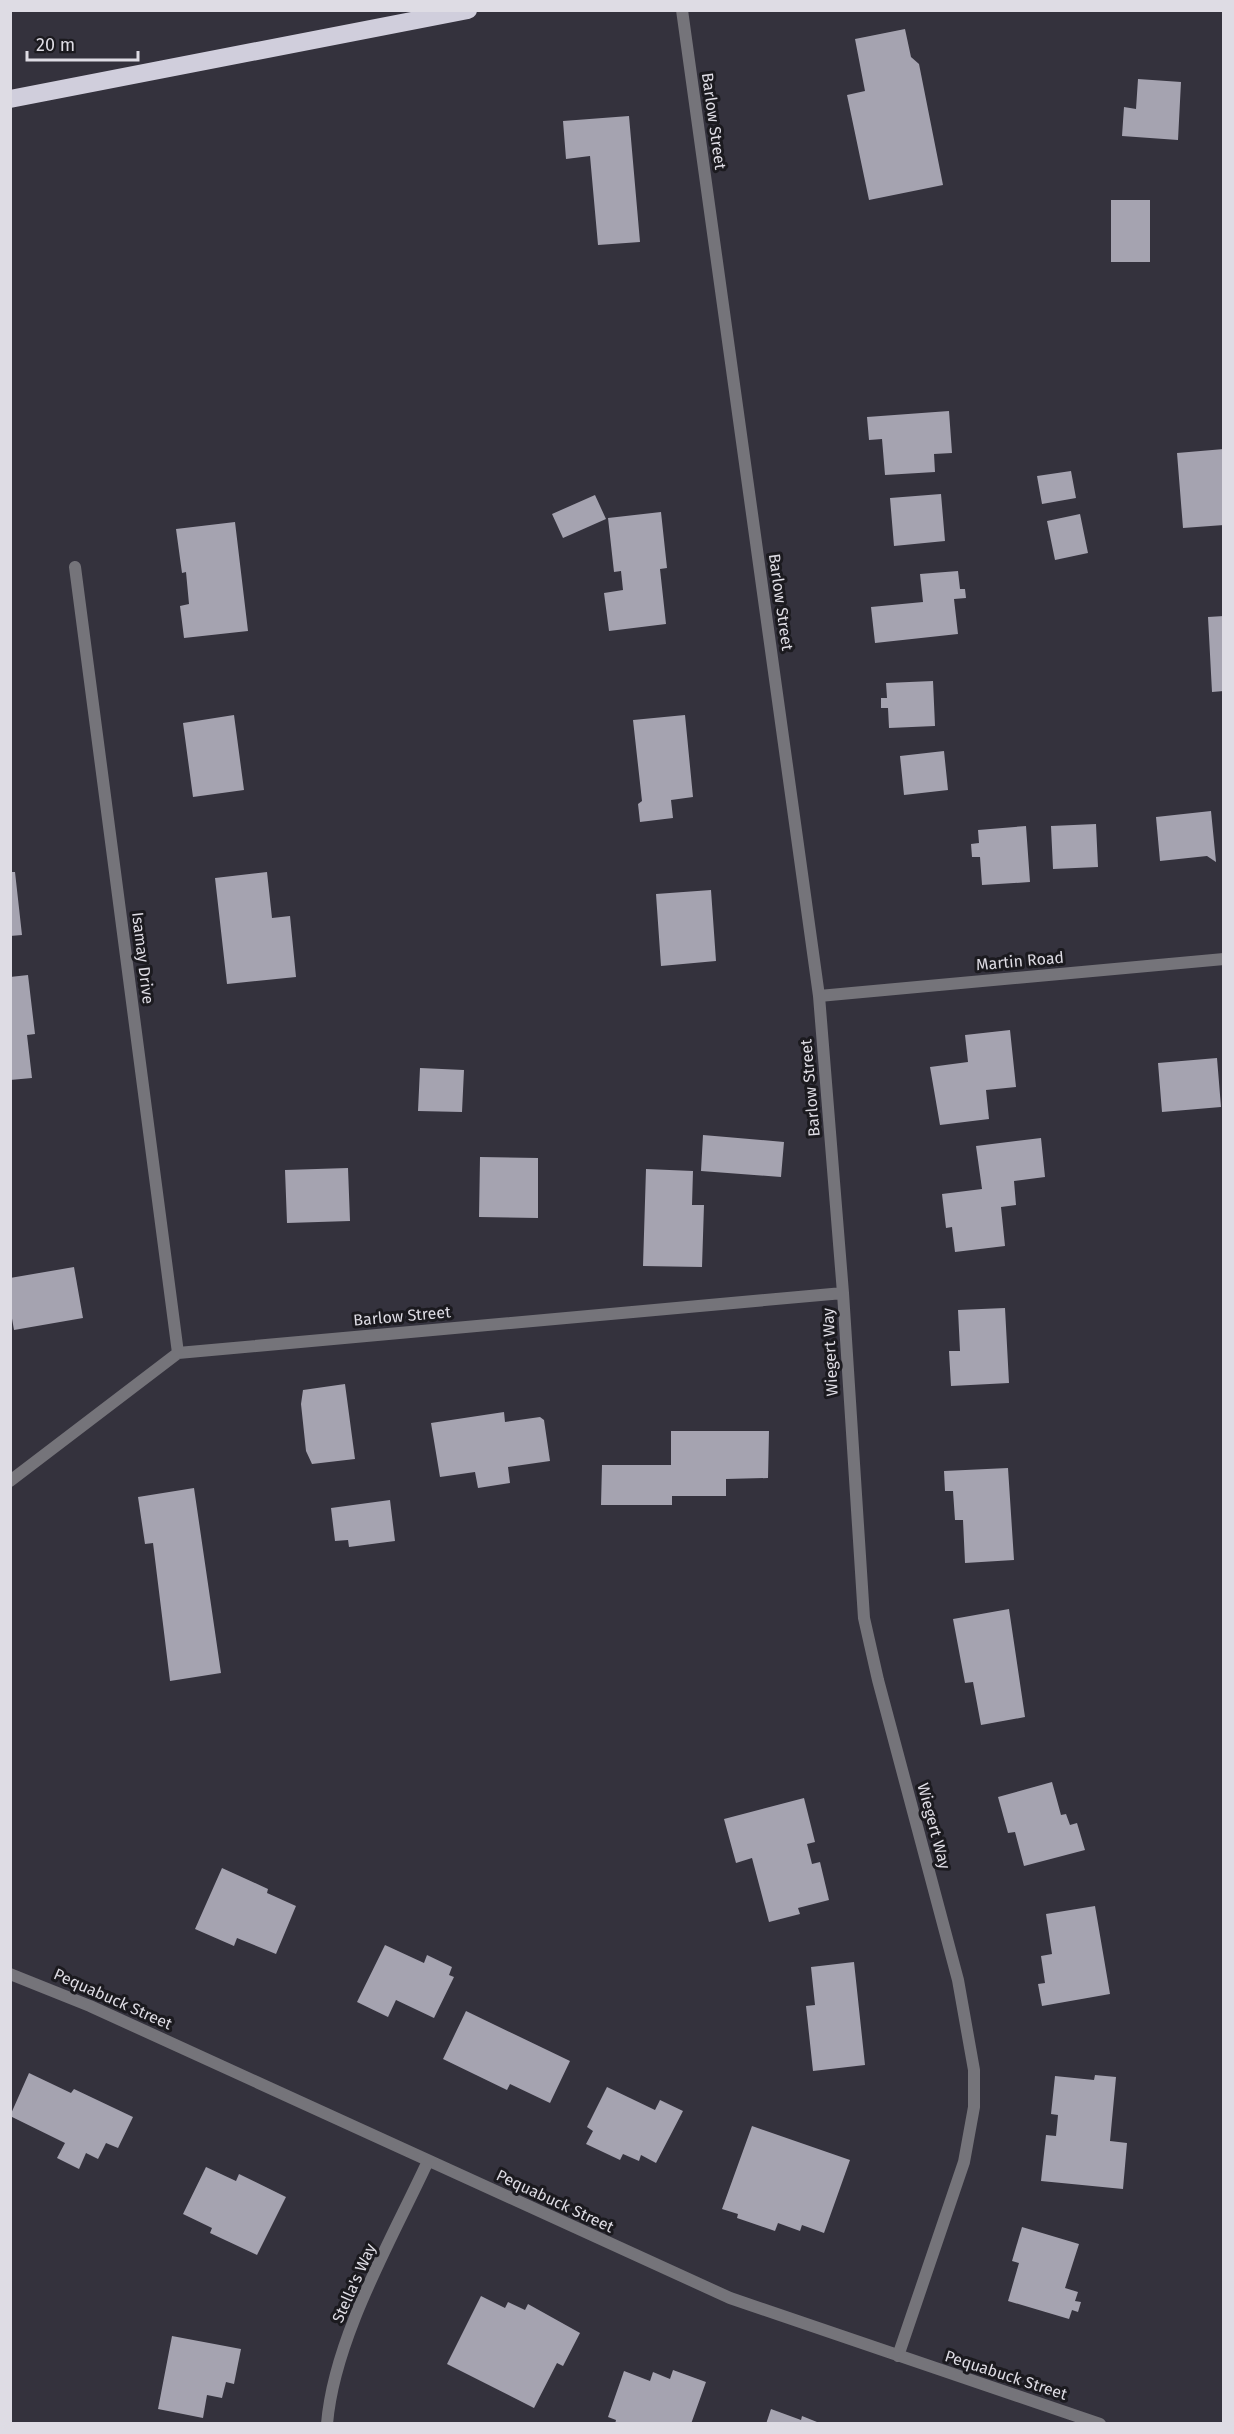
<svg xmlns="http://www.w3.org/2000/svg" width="1234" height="2434" viewBox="0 0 1234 2434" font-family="'Fira Sans',sans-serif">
<rect width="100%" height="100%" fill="#34323d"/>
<!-- building -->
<path fill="#a5a3b0" d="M905,29l6,28 8,7 24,121 -74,15 -22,-105 18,-4 -10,-52z
M1138,79l43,3 -3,58 -56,-4 2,-29 12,2z
M629,116l11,126 -42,3 -8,-89 -24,3 -3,-38z
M1111,200h39v62h-39z
M949,411l3,42 -18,1 1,18 -50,3 -3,-36 -13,1 -2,-23z
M1224,449v76l-41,3 -6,-75z
M1071,471l5,27 -34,6 -5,-28z
M941,494l4,47 -51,5 -4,-48z
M595,495l11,24 -43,19 -11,-24z
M661,512l6,56 -7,1 6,55 -57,7 -5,-38 19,-3 -2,-19 -7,1 -6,-54z
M1080,514l8,39 -33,7 -8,-39z
M235,522l13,109 -64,7 -4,-32 9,-2 -3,-32 -4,1 -6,-44z
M958,571l2,18h5l1,9 -12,1 4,35 -83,9 -4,-36 52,-5 -3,-28z
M1224,616v75l-12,1 -4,-75z
M933,681l2,45 -46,2 -1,-20h-7v-10h6l-1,-15z
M234,715l10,75 -51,7 -10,-74z
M685,715l8,82 -22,3 2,18 -33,4 -2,-18 4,-3 -9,-81z
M944,751l4,39 -44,5 -4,-39z
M1211,811l5,51 -9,-6 -47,5 -4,-44z
M1096,824l2,43 -45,2 -2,-43z
M1026,826l4,56 -48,3 -2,-28h-8l-1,-13 8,-1 -1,-13z
M10,872h5l7,63 -12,1z
M267,872l5,46 18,-2 6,61 -69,7 -12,-106z
M711,890l5,71 -55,5 -5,-72z
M28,975l7,59 -8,1 5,43 -22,2v-103z
M1010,1030l6,57 -30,3 3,29 -49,6 -10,-58 38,-5 -3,-27z
M1217,1058l4,49 -59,5 -4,-49z
M420,1068l44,2 -2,42 -44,-1z
M703,1135l81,7 -3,35 -80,-6z
M1041,1138l4,39 -31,4 2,24 -15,2 4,39 -50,6 -3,-25 -6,1 -4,-34 40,-5 -6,-43z
M480,1157l58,1v60l-59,-1z
M348,1168l2,53 -63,2 -2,-53z
M646,1169l47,2 -1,34h12l-2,62 -59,-1z
M74,1267l9,51 -69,12 -4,-23v-29z
M1005,1308l4,75 -58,3 -2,-35h11l-2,-41z
M345,1384l10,75 -43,5 -6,-13 -5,-47 2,-14z
M504,1412l1,10 35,-5 4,3 6,41 -42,6 2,16 -32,5 -3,-16 -35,5 -9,-54z
M671,1431h98l-1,47 -42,1v17h-54v9h-71l1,-40h69z
M1008,1468l6,92 -49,3 -2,-43h-8l-2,-29h-8l-1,-20z
M194,1488l27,185 -51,8 -17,-138 -8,1 -7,-47z
M390,1500l5,41 -46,6 -1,-7 -13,1 -4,-33z
M1009,1609l16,108 -44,8 -8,-43 -8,1 -12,-64z
M1052,1782l9,33 5,-1 4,11 7,-2 8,27 -61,16 -9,-34 -7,1 -10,-36z
M804,1798l11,44 -8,2 5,20 8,-2 9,38 -31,8 2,6 -31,8 -17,-64 -16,5 -12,-44z
M222,1868l46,21 -1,4 29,13 -20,48 -39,-16 -3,8 -39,-17z
M1095,1906l15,88 -68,12 -4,-22 7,-1 -4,-27 11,-2 -6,-40z
M385,1945l39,18 3,-8 25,12 -3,8 5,2 -20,41 -38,-18 -8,17 -31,-15z
M854,1962l11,103 -52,6 -7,-65 9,-1 -4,-38z
M466,2011l104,50 -20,42 -40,-19 -3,6 -64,-31z
M29,2073l42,20 3,-4 59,28 -15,31 -12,-5 -8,16 -12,-6 -7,16 -22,-11 8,-15 -55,-27z
M1095,2075l21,2 -6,64 17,2 -4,46 -82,-8 5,-46 10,1 2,-21 -7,-1 4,-38 39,4z
M607,2087l48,23 5,-10 23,11 -27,52 -15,-8 -2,6 -16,-7 -3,6 -34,-16 7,-13 -6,-4z
M752,2126l98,34 -26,73 -22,-8 -2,6 -22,-8 -3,8 -38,-13 1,-4 -16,-5z
M206,2167l30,14 3,-7 47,23 -29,58 -47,-22 2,-5 -29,-14z
M1022,2227l57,17 -14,44 13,4 -3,9 6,1 -3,10 -6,-2 -3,9 -61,-18 11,-38 -7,-2z
M481,2296l24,12 3,-6 17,8 3,-6 52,29 -17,33 -6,-3 -23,45 -87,-44z
M172,2336l69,13 -7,35 -8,-2 -4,16 -15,-3 -4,23 -45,-9z
M673,2370l33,12 -15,42h-76l1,-4 -8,-3 16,-46 26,10 3,-9 17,7z
M771,2409l30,11 1,-4 20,8h-56z"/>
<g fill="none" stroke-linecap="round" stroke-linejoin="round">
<!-- street -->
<path stroke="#75747a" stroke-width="12" d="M682,10l137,986 24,297 21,325 14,62 80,300 16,90v37l-10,55 -66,194
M75,567l103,786
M819,996l405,-37
M10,1481l168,-128 665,-60
M10,1974l80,32 640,292 370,126
M327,2424c7,-86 65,-185 101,-263"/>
<!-- highway -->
<path stroke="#d0cedc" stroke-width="18" d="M10,99l458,-89"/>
</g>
<g text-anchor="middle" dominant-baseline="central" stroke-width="6" stroke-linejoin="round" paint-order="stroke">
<!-- street labels -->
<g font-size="16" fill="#dedce4" stroke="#1b1a1f">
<text transform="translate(714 121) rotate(82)">Barlow Street</text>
<text transform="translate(781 602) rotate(82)">Barlow Street</text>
<text transform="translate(143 958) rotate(83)">Isamay Drive</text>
<text transform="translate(1020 961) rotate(-5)">Martin Road</text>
<text transform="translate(810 1088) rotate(-95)">Barlow Street</text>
<text transform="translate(402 1316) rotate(-5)">Barlow Street</text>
<text transform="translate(830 1352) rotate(-93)">Wiegert Way</text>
<text transform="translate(934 1826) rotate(75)">Wiegert Way</text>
<text transform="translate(113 1999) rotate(24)">Pequabuck Street</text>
<text transform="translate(555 2201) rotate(25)">Pequabuck Street</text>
<text transform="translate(354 2283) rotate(-66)">Stella's Way</text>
<text transform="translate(1006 2375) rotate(18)">Pequabuck Street</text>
</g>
</g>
<!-- border -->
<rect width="1234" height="2434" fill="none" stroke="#dedce4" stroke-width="24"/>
<!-- scale -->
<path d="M27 51v9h111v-9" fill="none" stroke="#dedce4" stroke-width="3"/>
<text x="36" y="51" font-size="18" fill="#dedce4" stroke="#1b1a1f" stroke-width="4.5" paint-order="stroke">20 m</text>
</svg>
